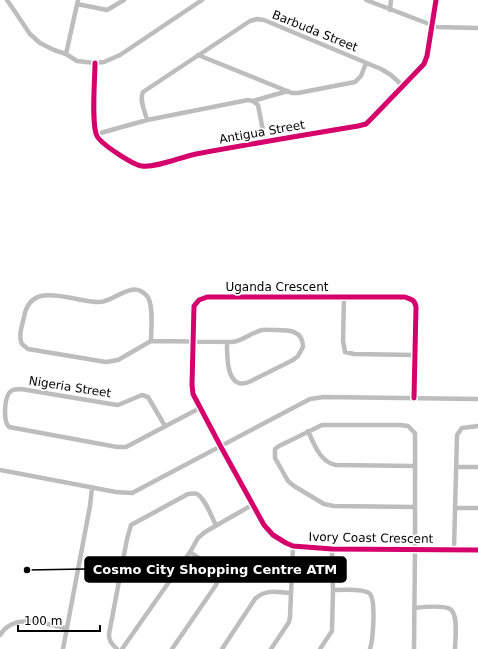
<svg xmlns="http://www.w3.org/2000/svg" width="478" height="649" viewBox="0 0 478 649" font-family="'DejaVu Sans',sans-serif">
<rect width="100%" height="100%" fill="#fff"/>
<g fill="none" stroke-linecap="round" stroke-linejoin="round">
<!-- street -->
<path stroke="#bdbdbd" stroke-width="4.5" d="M7,0l23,34 10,9 14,7 12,4 11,7 18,2 9,-1 16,-7 82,-55
M366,0l71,27 41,1
M77,4l30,6 17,-10
M390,10l1,-10
M66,54l12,-54
M198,55l94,38h6l57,-11 6,-6 5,-13
M95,63c0,16 -4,61 2,73 4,8 36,29 45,30 14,2 39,-9 54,-12 54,-10 108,-19 162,-28l8,-2 7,-7 51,-53 3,-8 9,-56
M253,101l35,-10
M147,120c-2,-9 -8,-20 -4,-28l107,-71 7,-2 7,1 117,49 10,6 12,11
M97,134l50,-14 101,-20 5,1 5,4 7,36
M344,297l-1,44 2,11 9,2 61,1
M151,341c0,-10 3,-37 -4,-45 -15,-17 -31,5 -47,6 -25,1 -69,-24 -76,15 -2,9 -6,19 -2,27l6,5 78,13 12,-2 33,-19 81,1c10,-1 17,-8 27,-11 4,-2 10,-1 15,-1 13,0 29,-1 29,17l-5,9 -5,4 -44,22c-23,9 -22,-26 -22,-39
M414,398l2,-91c-1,-7 -5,-8 -11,-10h-198l-8,3 -5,6 -2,79 1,9 28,53 43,78 9,10 13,8 7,3 39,3 146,1
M165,426l-17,-29 -6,-2 -24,10 -7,-1 -90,-15c-3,0 -7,0 -10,2 -7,5 -8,30 -2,36l108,20h9l74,-39
M308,431c6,13 12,31 28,34l78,1
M457,467h21
M0,470l116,22 16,1 178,-94 14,-2 154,2
M456,508h22
M454,549l3,-114 5,-7 16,-2
M333,590c8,0 32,-2 37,4 6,7 3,46 0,55
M414,608c9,-1 29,-3 36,1 9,5 5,31 5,40
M0,635c14,-23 45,-11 66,-7
M63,649l27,-143 2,-18
M117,649c-5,-5 -8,-7 -8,-15l18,-95 4,-14 57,-31c3,0 6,-1 9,0 8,4 15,24 19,31
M122,649l68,-97 8,-14 7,-6 47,-27
M172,649l44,-64c3,-7 4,-11 -2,-17l-24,-16
M222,649l33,-50c10,-10 22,-7 35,-6
M271,649l18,-27 1,-5 3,-71
M320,649l12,-18 1,-41 -1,-41
M414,649l1,-100v-116l-7,-7 -8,-1h-78l-43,21 -4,3v9l13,23 6,5 30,18 10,2 80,1"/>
<defs>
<path id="cycleway" d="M95,63c0,16 -4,61 2,73 4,8 36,29 45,30 14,2 39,-9 54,-12 54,-10 108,-19 162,-28l8,-2 7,-7 51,-53 3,-8 9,-56
M414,398l2,-91c-1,-7 -5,-8 -11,-10h-198l-8,3 -5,6 -2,79 1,9 28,53 43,78 9,10 13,8 7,3 39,3 146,1"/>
</defs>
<!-- cycleway casing -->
<use href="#cycleway" stroke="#fff" stroke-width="8"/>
<!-- cycleway -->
<use href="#cycleway" stroke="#d6006c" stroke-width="5"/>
</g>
<g text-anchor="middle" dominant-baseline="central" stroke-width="3.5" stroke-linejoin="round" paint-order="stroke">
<!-- street labels -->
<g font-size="12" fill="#000" stroke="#fff">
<text transform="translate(315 31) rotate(22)">Barbuda Street</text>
<text transform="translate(262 132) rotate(-10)">Antigua Street</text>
<text x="277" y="287">Uganda Crescent</text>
<text transform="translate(70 387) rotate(9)">Nigeria Street</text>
<text transform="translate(371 538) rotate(1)">Ivory Coast Crescent</text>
</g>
</g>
<!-- callouts -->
<path fill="none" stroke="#000" stroke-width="1.5" d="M27 570L85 569"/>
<circle fill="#000" stroke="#fff" stroke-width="1.5" cx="27" cy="570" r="4"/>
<rect fill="#000" stroke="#000" stroke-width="1.5" x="85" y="557" width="261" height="25" rx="4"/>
<g font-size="13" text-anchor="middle" font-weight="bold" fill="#fff">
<text x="215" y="574">Cosmo City Shopping Centre ATM</text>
</g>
<!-- scale -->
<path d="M18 625v6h82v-6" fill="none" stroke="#000000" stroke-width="2"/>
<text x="24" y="625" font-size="12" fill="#000000" stroke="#ffffff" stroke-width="3" paint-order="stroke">100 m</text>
</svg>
